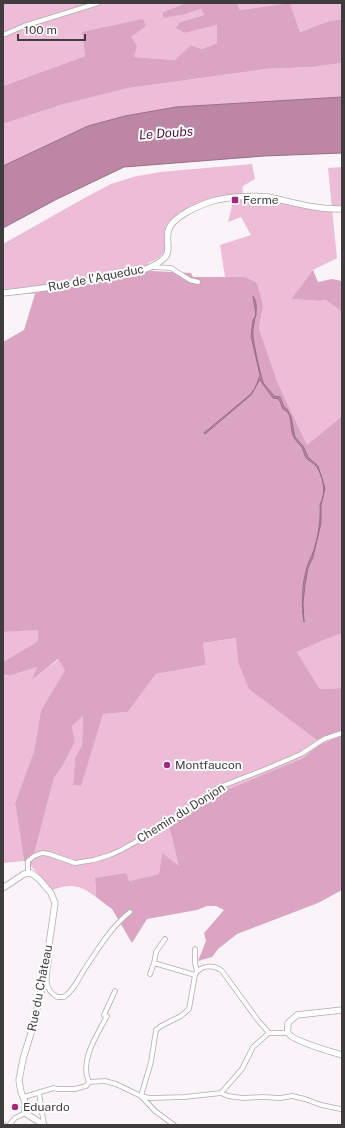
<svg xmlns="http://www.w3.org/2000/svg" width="345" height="1128" viewBox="0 0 345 1128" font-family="'Public Sans',sans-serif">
<rect width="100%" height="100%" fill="#faf3f7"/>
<!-- green -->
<path fill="#edbcd6" d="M3,3h183l-23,9 23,2 15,-5 3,6 -24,7 5,11 32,-8v18l-15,6 -11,-4 -15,15 -43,-3 -51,-25 3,24 -82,30z
M237,3h105v16l-13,2 -29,11 -10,-29 -50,7z
M342,63v34l-166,10 -51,9 -37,10 -85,40v-42l58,-19 68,-17 137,-19 47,-2z
M252,164l3,15 -12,7 -1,12 12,-1 78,12 -4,-41 14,-1v42h-10l5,49 -24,12 -22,29 29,2 6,-1 16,12v104l-35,29 -30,-64 -18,-53 3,-16 -17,-35h-20l-5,-32 31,-10 -10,-18 -13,5 4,-16 -1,-9c-22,3 -39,6 -57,21 -2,1 -5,3 -7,6 -2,3 -2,8 -1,12 1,17 -3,21 -18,27l3,8 -116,23 -32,-2v-48l85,-48 23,-12 22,-7 27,-5z
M38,629v12l-35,21v-30z
M340,634l2,2v52l-22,1 -23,-37 27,-12z
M237,638l1,24 79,78 25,-9v4l-23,10 -16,13 -77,32 -47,76 -17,-12 -3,20 -30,7 -34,-3 1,19c-16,-12 -24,-14 -44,-7l-21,-24 23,-88 8,-11 13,-25 -3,-16 11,-10 -1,29 -7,13 -2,27 7,1 23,-72 25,-2 28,-38 50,-9 -3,-22z
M59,659l6,11 -24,40 -7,41 -19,52 9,58 -21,2v-189l6,2 28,-9 -4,12z"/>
<!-- forest -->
<path fill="#dca4c3" d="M186,3h51l3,7 50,-7 10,29 29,-11 13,-2v44l-29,4 -47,2 -137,19 -68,17 -58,19v-38l82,-30 -3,-24 61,-13 3,7 -15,11 6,9 -3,11 41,3 16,-15 11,4 15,-6v-18l-32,8 -9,-5 4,-6 24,-7 -3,-6 -15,5 -23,4v-6z
M313,270l5,12 14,-3 10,2v31l-16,-12 -6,1 -29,-2z
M151,271l40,2 2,4h52l12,6 6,23 -4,22 18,53 30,64 35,-29v220l-2,-2 -16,6 -27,12 23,37 22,-1v43l-25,9 -68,-51 -11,-27 -2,-24 -33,5 3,22 -50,9 -28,38 -25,2 -22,72 -8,-1 2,-27 7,-13 1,-29 -11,10 3,16 -13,25 -8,11 -23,88 -7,-5 -9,-58 19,-52 7,-41 24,-40 -7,-11 -26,21 5,-13 -28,9 -6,-2v-12l35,-21v-11l-35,2v-290l21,-12 11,-36 21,-8z
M342,735v155l-24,13 -81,31 -19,15 -6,8 -14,4 8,-20 -2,-8 20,-23 -8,-4h-9l-10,4 -50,9 -15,24 -20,-34 -16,-12 -1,-19 31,-5 3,8 30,-7 3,-21 17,13 -10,-41 57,-35 77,-32 16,-13z"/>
<!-- water -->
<path fill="#bd86a4" stroke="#977085" d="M342,97v56l-78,3 -140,11 -67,32 -54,29v-62l85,-40 37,-10 51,-9z
M253,296c8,14 -1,24 0,39 0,6 8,44 11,49 3,4 7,7 10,12l6,1 4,10 3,2 4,8 4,20 8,9 5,11 10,9 7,22 -4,17v18l-8,34 -5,11 -3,17 -2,18 1,19c-3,-17 -2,-38 3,-55 1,-4 3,-8 5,-12 6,-15 9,-35 8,-51 7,-10 3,-29 -4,-38 -3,-4 -7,-5 -10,-8 -2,-4 -2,-8 -5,-12 -2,-2 -4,-4 -6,-7 -7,-9 0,-25 -12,-30l-4,-10 -6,-1 -11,-15 -2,-4 -9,16 -46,39 -1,-1 47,-39 5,-8 4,-11 -9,-39 2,-16 3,-5z"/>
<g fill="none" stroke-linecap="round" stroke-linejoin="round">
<defs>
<path id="street" d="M3,35l21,-9 74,-23
M152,267l19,1 19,12 8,2
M28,873v-12l6,-5 8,-3 7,1 26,9 19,-3 16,-5 11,-5 32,-18 30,-19 34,-25 49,-19 35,-15 23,-15 18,-6
M165,939l-9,13 -2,11 41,12
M195,949v14l2,8
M49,961c-2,15 -7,27 8,36h7c9,-6 14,-17 20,-27 14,-21 27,-43 46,-58
M150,974l4,-11
M89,1082c-10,-21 8,-47 18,-66l-3,-1 11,-24
M39,1093l5,32
M221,1093l7,3 15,2 20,-1 17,1 12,-2 13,3 16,6 20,4
M141,1096l10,-34 5,-32 5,-4 20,-10 8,-7 6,-34c5,-10 19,-11 27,-4l35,48 12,14
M141,1096l14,15 19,14
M24,1097l30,-9 3,1h18l11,-3 3,-4 16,-1 11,3 25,12 9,2 35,-1 36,-4 21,-24 11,-22 16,-14h19
M3,1124l1,1
M9,1125l6,-7 10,-5"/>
<path id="secondary" d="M3,293c37,-4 74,-9 111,-17 16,-3 35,-5 48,-16 10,-7 4,-18 6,-28 2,-15 32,-27 45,-31 13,-4 42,-6 55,-4 25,5 48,13 74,12
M3,888l21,-14 7,-1 8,6 12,14 4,10 -11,76 -12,51 -9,29 -4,21 2,12 4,10v11l19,12
M342,1010l-45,5 -9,8c0,3 -1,7 0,10 4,8 44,19 54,22"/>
</defs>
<!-- street casing -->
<use href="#street" stroke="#b2abaf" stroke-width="5.5"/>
<!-- secondary casing -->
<use href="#secondary" stroke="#b2abaf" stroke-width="7"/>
<!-- street -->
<use href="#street" stroke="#fff" stroke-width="4"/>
<!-- secondary -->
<use href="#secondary" stroke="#fff" stroke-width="5.5"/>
</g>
<!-- markers -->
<g fill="#a4277a" stroke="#fff" stroke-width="1.5">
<rect x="231" y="196" width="8" height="8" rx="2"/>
<circle cx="167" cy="765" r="4"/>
<circle cx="15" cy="1107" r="4"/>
</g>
<g text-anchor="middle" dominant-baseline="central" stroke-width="4" stroke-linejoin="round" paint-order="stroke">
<!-- poi labels -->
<g font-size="12" fill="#3f3c3d" stroke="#fff" text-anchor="start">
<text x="243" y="200">Ferme</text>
<text x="175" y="765">Montfaucon</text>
<text x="23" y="1107">Eduardo</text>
</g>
<!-- street labels -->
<g font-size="12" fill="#3f3c3d" stroke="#fff">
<text transform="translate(96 278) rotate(-11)">Rue de l'Aqueduc</text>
<text transform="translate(181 813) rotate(-32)">Chemin du Donjon</text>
<text transform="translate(40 988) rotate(-79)">Rue du Château</text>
</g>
<!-- water labels -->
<g font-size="13" font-style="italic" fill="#54133d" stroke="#fff">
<text transform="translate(166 133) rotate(-4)">Le Doubs</text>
</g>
</g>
<!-- border -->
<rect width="345" height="1128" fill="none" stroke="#3f3c3d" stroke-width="8"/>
<!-- scale -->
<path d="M18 34v6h67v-6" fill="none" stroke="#3f3c3d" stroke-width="2"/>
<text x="24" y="34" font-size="12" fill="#3f3c3d" stroke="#ffffff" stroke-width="3" paint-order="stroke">100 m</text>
</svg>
